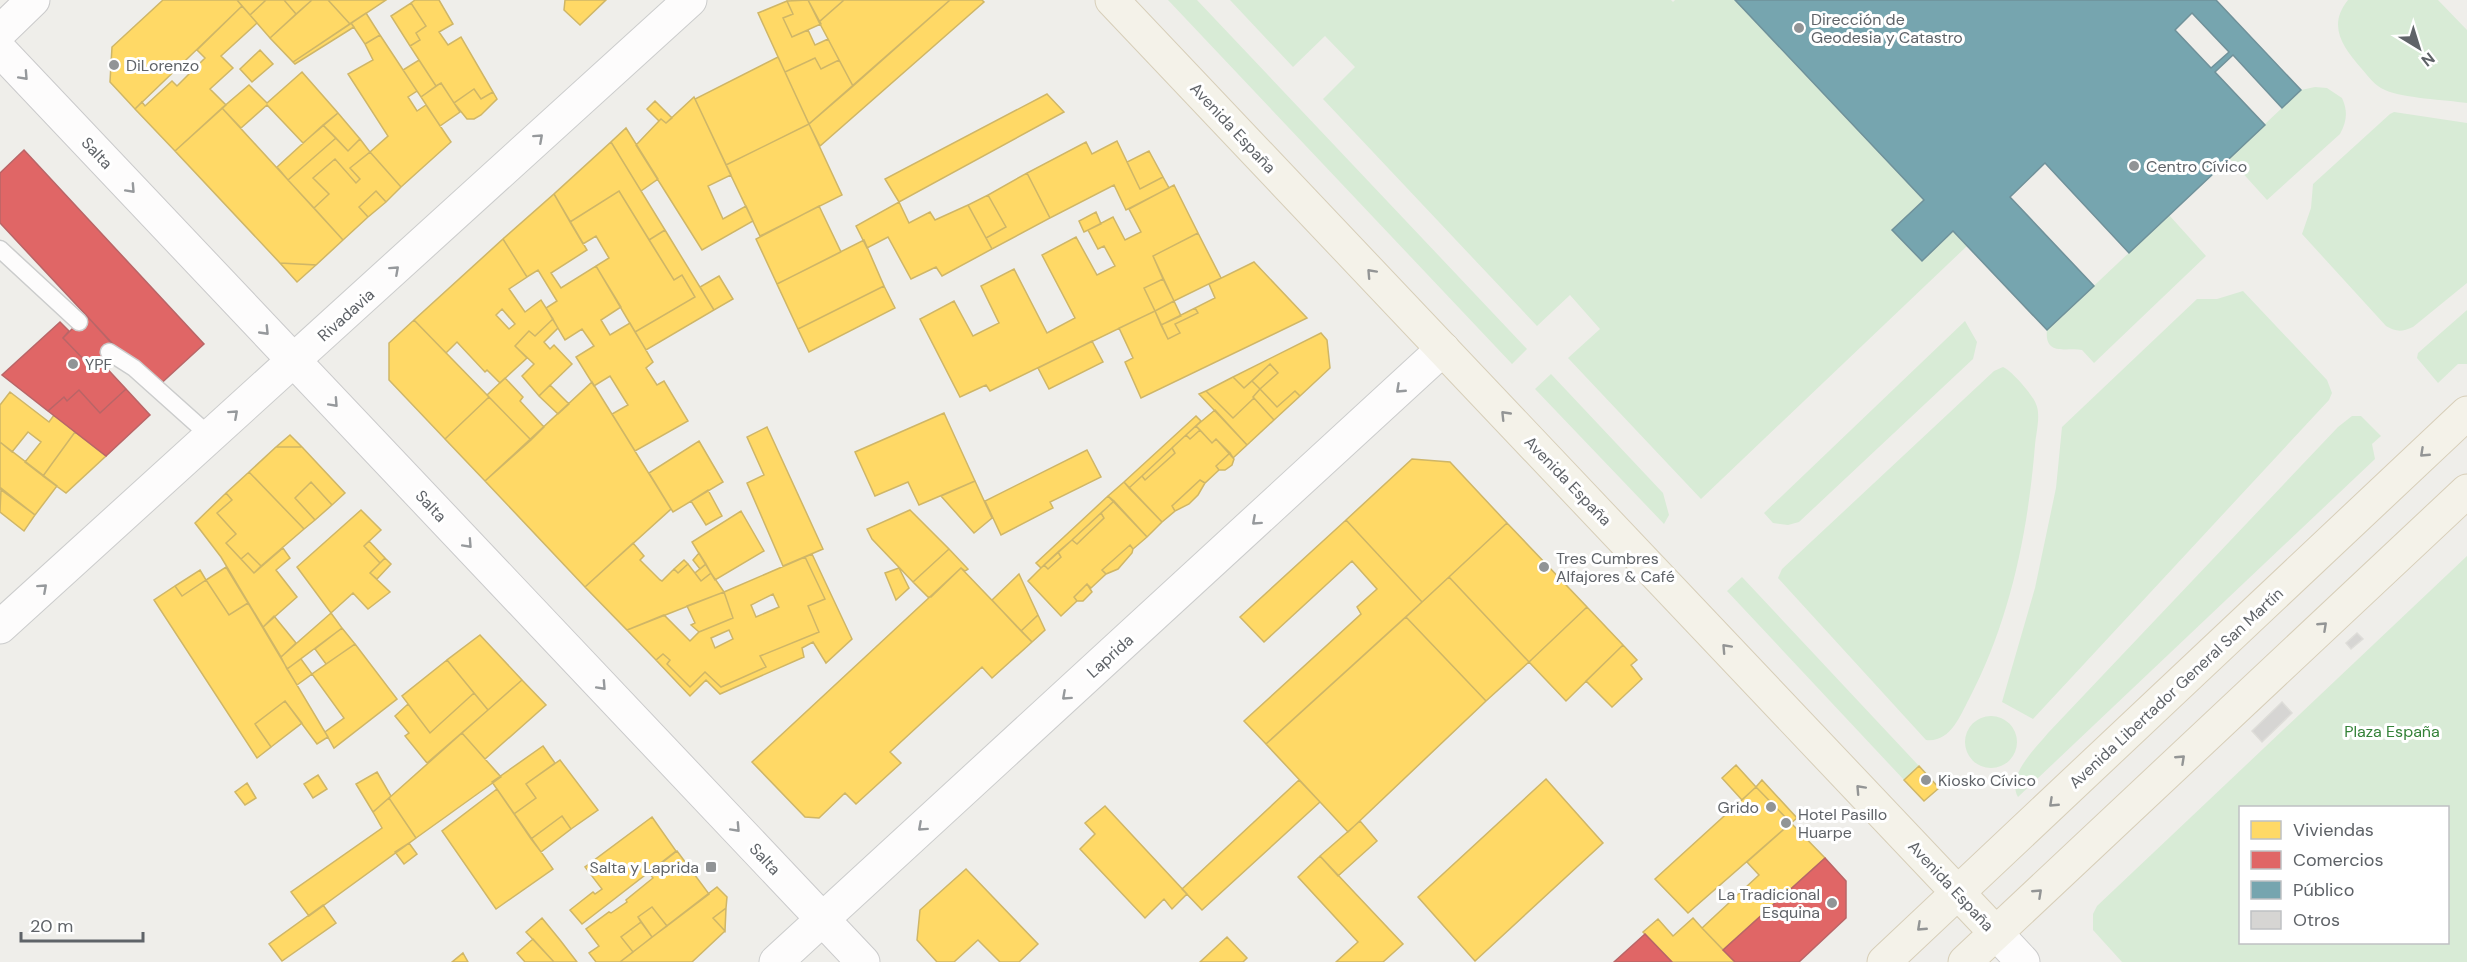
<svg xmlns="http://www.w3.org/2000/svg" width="2467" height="962" viewBox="0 0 2467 962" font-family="'DM Sans',sans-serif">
<rect width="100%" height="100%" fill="#efeeea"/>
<!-- green -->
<path fill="#d8ebd6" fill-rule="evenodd" d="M1168,0h29l330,349 -15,15z
M1230,0h441l2,2 2,-2h60l189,200 -32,30 30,31 31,-30 14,15 -266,253 -133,-141 32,-29 -30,-34 -33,31 -214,-227 32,-32 -30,-31 -32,31z
M2348,0h90l29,30v73c-21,-3 -65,-5 -82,-13 -10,-4 -17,-14 -24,-22 -18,-21 -34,-42 -13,-68z
M2315,87l12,1 15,10c6,13 5,23 -2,36l-73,66 -38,-42 72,-68z
M2394,112l73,11v160l-54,44c-11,5 -17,5 -27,-1l-84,-92 9,-26 2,-24 77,-70z
M2169,215l37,41 -112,107 -12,-13c-14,-3 -38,7 -35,-20z
M2243,291l84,89 5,13 -3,7 -296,319 -31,-17 33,-114 21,-100 6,-61 135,-128h20z
M2467,310v54h-9l-20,19 -21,-25 1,-5z
M1965,321l12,21 -4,17 -174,163 -11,3 -15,-2 -9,-10z
M2003,367c8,3 30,28 33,37 5,11 0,29 -1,41 -7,87 -25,176 -66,254 -9,17 -19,44 -43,41l-148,-162 4,-9 212,-198z
M1551,374l112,119 6,22 -5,9 -129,-135z
M2352,416h9l20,20 -9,8 3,15 -357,338c-12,-21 17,-48 30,-64l290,-306z
M2467,556v406h-345l-29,-32v-16l4,-8zM2240,808h208v134h-208z
M1742,577l177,189 -15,14 -177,-189z
M1965 742a26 26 0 1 1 52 0a26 26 0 1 1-52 0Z"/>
<!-- homes -->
<path fill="#ffd966" stroke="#cfb667" stroke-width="1.5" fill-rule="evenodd" d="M163,0h74l5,6 -107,103 -25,-27 2,-35z
M237,0h29l-16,15z
M266,0h18l12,14 -26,24 -20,-23z
M284,0h28l-16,14z
M312,0h16l22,24 -57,38 -23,-24z
M328,0h58l-36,24z
M415,0h24l14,24 -14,8 9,13 13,-8 32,55 -12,7 -7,-10 -20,14 -13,-20 -5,3 -26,-40 10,-6 -4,-7 10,-7 -15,-23z
M565,0h41l-26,25 -16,-15z
M808,0h36l-25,22z
M808,0l13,24 -29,13 -9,-19 10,-4 -6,-13z
M844,0h106l-97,86 -34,-64z
M950,0h32l2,2 -164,144 -11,-22z
M787,1l6,13 -10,4 9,19 16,-7 7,15 13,-6 11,21 -18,9 -6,-11 -30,14 -27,-59z
M411,3l15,23 -10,7 4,7 -10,6 -19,-30z
M242,6l15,17 -36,33 12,12 -23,21 16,16 -51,46 -40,-42 7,-7 3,4 27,-25 5,5 28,-28 -8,-8z
M366,13l14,22 -15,9 -14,-21z
M351,23l3,4 -59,37 -2,-2z
M380,35l37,56 -9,6 9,14 9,-6 25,37 -50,45 -31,-35 18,-16 -40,-62 25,-14 -8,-16z
M260,50l13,14 -21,18 -12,-13z
M778,57l31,67 -83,41 -31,-66z
M815,58l6,11 18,-9 14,26 -44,38 -24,-52z
M419,60l17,26 -15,11 -18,-27z
M302,72l36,41 -35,30 -36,-38 -26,23 -19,-20 27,-23 18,18z
M441,83l19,29 -20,14 -19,-29z
M474,89l7,10 12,-7 4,7 -16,16 -7,4h-7l-13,-16z
M1047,94l17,18 -165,90 -14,-23z
M694,97l37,78 -23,11 15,33 23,-13 7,15 -51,29 -66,-105 23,-24 2,-2 5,4z
M655,101l17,17 -6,5 -5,-4 -2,2 -12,-12z
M222,108l121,132 -27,25 -36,-2 -105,-112z
M338,113l22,26 -12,12 -25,-26z
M809,124l33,71 -82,41 -34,-71z
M323,125l13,13 -48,42 -11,-13z
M626,128l32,51 -17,12 -30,-49z
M336,138l12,13 12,-12 10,13 -20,16 10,11 -4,4 -21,-24 -22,19 16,16 -15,14 -26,-28z
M1117,141l23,48 23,-12 6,11 -43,22 -12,-25 -64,33 -23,-45 59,-31 6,12z
M611,142l54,88 -16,10 -30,-49 -49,31 -16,-28z
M1149,151l14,26 -23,12 -13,-27z
M370,152l31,35 -15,15 -10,-11 -17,16 9,10 -25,23 -29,-32 15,-14 -16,-16 22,-19 21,24 4,-4 -10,-11z
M1027,173l23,45 -58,31 -6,-11 20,-11 -18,-32z
M1174,185l24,48 -45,23 10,23 -19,9 11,23 -165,80 -4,-6 -26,12 -40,-78 34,-18 19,35 26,-13 -18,-37 33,-17 33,64 28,-15 -33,-63 34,-18 21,38 18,-9 -11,-20 -6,3 -10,-19 25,-13 12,23 16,-8 -12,-23z
M376,191l10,11 -18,15 -9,-10z
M619,191l55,89 8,-5 13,22 -60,35 -39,-66 13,-8 -13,-22 -13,8 -13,-22z
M554,194l33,56 -36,23 10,15 35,-22 25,41 -20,13 9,15 20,-12 23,39 -7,6 11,17 7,-4 24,40 -53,30 -23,-37 16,-9 -18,-29 -16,10 -18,-29 18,-11 -12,-17 -17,11 -19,-32 11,-7 -19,-31 -11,7 -24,-38z
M988,195l18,32 -20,11 -18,-33z
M899,202l10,21 21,-11 5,8 33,-15 24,44 -50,27 -6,-9 -25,12 -23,-42 -21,11 -11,-22z
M819,206l22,46 -64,32 -21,-45z
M1096,212l5,12 -17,8 -5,-11z
M665,230l49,80 -68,40 -11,-18 60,-35 -13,-22 -8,5 -25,-40z
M1198,233l23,45 -47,23 -21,-45z
M503,239l24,38 -18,12 16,23 16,-12 12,19 -18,17 -6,-5 -14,15 12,12 -27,25 -13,-13 -2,2 -28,-30 -11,11 -32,-33zM502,309l13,15 -6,5 -13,-14z
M864,240l20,46 -86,43 -21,-45z
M1254,262l53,56 -166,80 -16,-36 8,-4 -14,-30 36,-17 13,28 12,-6 -5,-9 23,-11 -3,-5 20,-10 -6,-14z
M280,263l36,2 -19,17z
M719,276l14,23 -19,11 -14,-23z
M1163,279l11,22 -19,10 -11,-23z
M884,286l11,22 -86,44 -11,-23z
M1174,301l7,15 -20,9 -6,-14z
M1195,308l3,5 -23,11 5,9 -12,6 -7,-14z
M553,319l5,9 -14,14 6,7 4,-4 18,19 -33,32 -17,-20 12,-12 -19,-18 14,-15 6,5z
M414,320l75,77 -44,42 -56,-59v-37z
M1321,333l6,7 3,28 -30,28 -5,-5 -18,16 -17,-18 18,-16 -8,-9 -26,24 -11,-11z
M1092,341l11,21 -54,27 -11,-21z
M1270,364l8,9 -18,16 -8,-8z
M1233,377l11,11 8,-7 8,8 -7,8 1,1 -21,20 -27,-27z
M505,378l18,19 -3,4 24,26 -13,13 -44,-45z
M592,382l79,127 -86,78 -100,-106z
M550,385l19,19 -11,10 -19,-18z
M1260,389l17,18 18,-16 5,5 -26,24 -21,-23z
M1206,391l27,27 21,-20 20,22 -27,25 -48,-51z
M10,392l39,30 5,-7 21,17 -32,44 -18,-14 16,-20 -13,-10 -16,20 -12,-10v-37z
M489,397l42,43 -46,41 -40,-42z
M1215,410l32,35 -14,13 -17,-19 -4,4 -16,-17z
M944,413l31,68 -56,24 -11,-23 -33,14 -20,-44z
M1196,416l5,5 -72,67 -5,-6z
M1196,426l4,4 -10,9 -4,-4z
M767,427l56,122 -40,17 -36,-83 17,-8 -17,-38z
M1200,430l12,13 4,-4 14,14 -14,13 3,4 -14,13 -5,-3 -28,26 3,5 -13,11 -33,-34 13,-12 3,4 30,-27 -3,-5 14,-13 4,4z
M75,432l31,24 -40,37 -23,-17z
M290,435l12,12h-26z
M699,441l24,41 -50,30 -24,-39z
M0,442l57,44 -22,29 -35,-26z
M276,447h26l43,46 -13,12 -21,-23 -16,16 20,22 -11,9 -55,-57z
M1172,448l3,5 -30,27 -3,-4z
M1087,450l14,27 -51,25 3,6 -52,27 -16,-34z
M1230,453l4,6 -2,6 -7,5h-6l-3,-4z
M1412,459l38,3 57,61 -85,79 -76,-82z
M249,472l55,57 -43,37 -13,-13 -7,6 -15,-16 10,-9 -19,-21 15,-13 -6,-7z
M1200,480l5,3 -7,12 -9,9 -14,7 -3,-5z
M975,481l17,37 -18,15 -33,-37z
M311,482l21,23 -17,15 -20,-22z
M1124,482l38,40 -15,15 -39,-41z
M1,488l34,27 -11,16 -24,-19z
M708,490l14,26 -16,9 -15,-24z
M226,493l6,7 -15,13 19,21 -10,9 28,30 29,-25 7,10 -14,12 21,27 -34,30 -42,-70 -26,-34z
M1108,496l6,5 -42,39 -31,28 -5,-5z
M1114,501l33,36 -14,12 -3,-4 -28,25 4,4 -15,14 -4,-4 -13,13 3,4 -16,15 -33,-35 16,-16 4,4 13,-12 -3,-5 14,-12 5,4 27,-26 -3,-5z
M361,510l20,20 -17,16 16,17 -10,10 20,19 -22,17 -15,-16 -22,20 -34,-46z
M910,510l39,39 -36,33 -41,-43 -5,-10z
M741,511l23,40 -49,29 -23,-38z
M1101,513l3,5 -27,26 -5,-4z
M1346,520l76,82 -156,142 -22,-23 117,-107 -4,-7 20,-18 -25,-28 -88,81 -24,-25z
M1507,523l80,84 -58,55 -80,-85z
M369,541l16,17 -5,5 -16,-17z
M633,543l11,13 -4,4 20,20 2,1 12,-12 4,4 10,-9 13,17 10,-8 13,19 -97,38 -42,-43z
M1130,545l3,4 -1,4 -14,16 -12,5 -4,-4z
M949,549l19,20 -3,2 -4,-3 -30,29h-3l-15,-15z
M1058,552l3,5 -13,12 -4,-4z
M248,553l13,13 -7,7 -13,-14z
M699,553l7,11 -6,5 -7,-9z
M812,554l40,85 -26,24 -13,-21 -11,6 2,9 -84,37 -14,-14 -16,16 -34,-36 7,-6 7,6 -3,4 23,23 15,-15 16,15 45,-20 -6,-11 59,-24 -11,-26 17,-7 -20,-42z
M805,557l20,42 -17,7 11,26 -59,24 6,11 -45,20 -16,-15 -15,15 -23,-23 3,-4 -7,-6 -7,6 -29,-30 37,-15 26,26 9,-9 34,-14 -9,-26zM773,594l6,13 -23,10 -5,-12zM729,630l4,9 -18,9 -4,-10z
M385,558l6,6 -14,15 -7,-6z
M684,560l4,4 -10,9 -4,-4z
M706,564l5,9 -10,8 -6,-8z
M226,567l22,36 -19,12 -23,-35z
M899,568l10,20 -13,12 -11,-27z
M961,568l71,74 -40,36 -10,-11 -92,85 11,11 -45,41 -11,-11 -26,25 -14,-1 -53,-55z
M200,570l6,10 -24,16 -7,-10z
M1019,574l19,41 -17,16 -29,-31z
M1449,577l80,85 -43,39 -80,-84z
M206,580l23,35 19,-12 80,134 -11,7 -32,-43 -30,23 16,23 -14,11 -103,-158 21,-14 7,10z
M1087,584l5,8 -9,9h-6l-3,-4z
M724,592l9,26 -34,14 -8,-7 4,-2 -8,-17z
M1587,607l36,38 -57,56 -37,-39z
M331,613l11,15 -55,41 -6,-12z
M1038,615l7,15 -13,12 -11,-11z
M274,616l22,27 -15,14 -18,-30z
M1406,617l80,84 -138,131 -82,-88z
M342,628l13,16 -29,20 -11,-15z
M480,635l42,45 -34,30 -41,-50z
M355,644l42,55 -63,49 -9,-16 19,-14 -32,-44z
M1623,645l14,15 -6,5 11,14 -30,28 -26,-26z
M301,659l11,15 -15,11 -10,-16z
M447,660l27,33 -44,40 -28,-37z
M522,680l24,25 -61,54 -23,-26z
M474,693l14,17 -61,53 -22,-27 4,-3 -14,-17 13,-12 22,29z
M285,701l17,22 -31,24 -16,-23z
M462,733l39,44 -85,61 -27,-40z
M543,746l12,17 -29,21 10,14 -22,16 -22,-32z
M560,760l38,50 -27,19 -9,-13 -31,23 -17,-25 22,-16 -10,-14z
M1736,765l20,22 -14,13 -20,-22z
M1919,766l20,22 -15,13 -20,-21z
M377,772l14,24 -18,16 -17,-28z
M318,775l9,14 -14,9 -9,-14z
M1546,779l57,64 -128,118 -57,-64z
M1299,780l21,22 -118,108 -20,-21z
M1762,780l35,38 -6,5 -35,-36z
M247,783l9,15 -11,7 -10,-13z
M1756,787l35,36 -103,90 -33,-34z
M497,789l56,80 -57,40 -54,-78z
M389,798l27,40 -107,78 -18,-24 91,-64 -9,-16z
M1105,806l82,88 -15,15 -8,-10 -19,19 -65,-69 15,-15 -10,-11z
M562,816l9,13 -30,23 -10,-13z
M652,817l24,34 -94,73 -12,-14 23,-18 2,2 7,-5 -17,-22z
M1360,821l17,20 -39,35 -18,-20z
M1791,823l34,35 -102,92 -21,-22 57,-53 -12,-13z
M409,843l8,11 -13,10 -9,-12z
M677,851l32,43 -42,32 -15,-19 -14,10 3,5 -20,15 12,15 -13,10h-24l-7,-9 10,-7 -13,-17 23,-17 2,1 16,-11 -1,-2 27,-22 -4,-5z
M1320,856l83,88 -20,18h-47l22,-20 -60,-65z
M966,869l72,75 -19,18h-19l-22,-22 -24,22h-17l-20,-22 3,-30z
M717,887l10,10 -1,11 -13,10 12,13 -33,31h-72z
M323,905l13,18 -54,38 -13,-17z
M652,907l15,19 -15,11 -14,-20z
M726,908l-1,23 -12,-13z
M542,918l18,22 17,22h-23l-28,-30z
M1693,918l9,10 33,34h-63l-29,-30 15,-13 15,17z
M641,922l11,15 -19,15 -12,-15z
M1227,937l20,21 -4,4h-43z
M533,939l21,23h-29l-8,-9z
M463,953l5,9h-16z"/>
<!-- shops -->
<path fill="#e06666" stroke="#b96567" stroke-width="1.5" d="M24,150l180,194 -49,45 -155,-166v-50z
M86,315l29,32 -23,21 -29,-30z
M60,322l9,9 -6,7 29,30 8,-7 26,28 -26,24 -21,-23 -12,11 -3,-4 -16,14 -46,-36z
M126,389l24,26 -44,41 -58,-45 16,-14 3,4 12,-11 21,23z
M1825,858l21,23v37l-47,44h-64l-12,-12z
M1645,934l27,28h-58z"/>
<!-- public -->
<path fill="#76a5af" stroke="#6f919a" stroke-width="1.5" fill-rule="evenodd" d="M1735,0h481l85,90 -19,18 -49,-53 -18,17 50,53 -136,128 -84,-90 -35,34 84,89 -47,44 -94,-99 -31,30 -30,-31 32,-30zM2192,13l37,39 -18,16 -36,-38z"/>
<!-- building -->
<path fill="#d6d5d3" stroke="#deddd9" stroke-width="1.5" d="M2357,633l6,6 -12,10 -5,-6z
M2282,702l10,11 -30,29 -10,-11z"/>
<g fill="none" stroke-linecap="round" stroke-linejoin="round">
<defs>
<path id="lane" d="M0,249l79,73
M109,352l25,16 76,68"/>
<path id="street" d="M0,627l690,-627
M776,962l667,-613"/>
<path id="secondary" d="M0,32l33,-32
M0,50l863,912
M1996,933l27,29"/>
<path id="primary" d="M1112,0l884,933
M1884,962l583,-549
M1965,962l502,-471"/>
</defs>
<!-- lane casing -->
<use href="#lane" stroke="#cbcccc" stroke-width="19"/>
<!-- street casing -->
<use href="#street" stroke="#cbcccc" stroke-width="35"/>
<!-- secondary casing -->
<use href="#secondary" stroke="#cacacb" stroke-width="35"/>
<!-- primary casing -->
<use href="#primary" stroke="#d7ceb8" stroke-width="35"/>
<!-- lane -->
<use href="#lane" stroke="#fdfcfc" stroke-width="16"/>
<!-- street -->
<use href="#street" stroke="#fdfcfc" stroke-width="33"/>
<!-- secondary -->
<use href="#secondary" stroke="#fdfcfc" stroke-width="33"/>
<!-- primary -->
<use href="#primary" stroke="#f4f2e9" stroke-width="33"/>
</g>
<!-- one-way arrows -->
<defs><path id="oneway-chevron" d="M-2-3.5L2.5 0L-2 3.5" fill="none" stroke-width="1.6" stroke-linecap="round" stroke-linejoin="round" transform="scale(1.5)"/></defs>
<g stroke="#96999c">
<use href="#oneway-chevron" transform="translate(24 76) rotate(47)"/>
<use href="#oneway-chevron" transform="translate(539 138) rotate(-42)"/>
<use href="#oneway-chevron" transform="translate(131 189) rotate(47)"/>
<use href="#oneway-chevron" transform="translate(395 270) rotate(-42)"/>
<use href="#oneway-chevron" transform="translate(265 331) rotate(46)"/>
<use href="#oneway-chevron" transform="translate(1400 389) rotate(137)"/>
<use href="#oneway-chevron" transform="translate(334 403) rotate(47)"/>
<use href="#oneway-chevron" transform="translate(234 414) rotate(-42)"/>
<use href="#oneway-chevron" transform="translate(1256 521) rotate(138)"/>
<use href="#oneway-chevron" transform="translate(468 544) rotate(47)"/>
<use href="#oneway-chevron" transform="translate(43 588) rotate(-42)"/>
<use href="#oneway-chevron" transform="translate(602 686) rotate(47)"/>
<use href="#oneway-chevron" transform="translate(1066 696) rotate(138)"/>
<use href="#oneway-chevron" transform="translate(922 827) rotate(138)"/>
<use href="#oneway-chevron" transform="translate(736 828) rotate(47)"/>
</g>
<g stroke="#939595">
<use href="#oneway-chevron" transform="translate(1371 273) rotate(-133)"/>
<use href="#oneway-chevron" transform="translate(1505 415) rotate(-134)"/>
<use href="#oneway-chevron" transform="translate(2424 453) rotate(137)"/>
<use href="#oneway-chevron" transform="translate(2323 626) rotate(-43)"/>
<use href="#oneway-chevron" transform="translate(1726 648) rotate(-133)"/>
<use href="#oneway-chevron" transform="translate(2181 759) rotate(-43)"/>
<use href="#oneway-chevron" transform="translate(1860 789) rotate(-133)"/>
<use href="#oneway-chevron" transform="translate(2053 803) rotate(137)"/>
<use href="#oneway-chevron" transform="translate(2038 893) rotate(-43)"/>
<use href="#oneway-chevron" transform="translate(1921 927) rotate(137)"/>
</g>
<!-- markers -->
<g fill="#919496" stroke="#fff" stroke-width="2">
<circle cx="1799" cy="28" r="6"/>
<circle cx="114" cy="65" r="6"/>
<circle cx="2134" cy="166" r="6"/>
<circle cx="73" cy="364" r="6"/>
<circle cx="1544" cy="567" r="6"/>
<circle cx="1926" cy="780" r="6"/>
<circle cx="1771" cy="807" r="6"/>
<circle cx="1786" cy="823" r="6"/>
<rect x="705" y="861" width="12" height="12" rx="3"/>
<circle cx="1832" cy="903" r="6"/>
</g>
<g text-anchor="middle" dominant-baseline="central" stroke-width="6" stroke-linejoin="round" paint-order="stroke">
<!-- poi labels -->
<g font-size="16" fill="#5f6368" stroke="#fff" text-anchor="start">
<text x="1811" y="19">Dirección de<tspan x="1811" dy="18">Geodesia y Catastro</tspan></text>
<text x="126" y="65">DiLorenzo</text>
<text x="2146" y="166">Centro Cívico</text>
<text x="85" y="364">YPF</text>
<text x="1556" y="558">Tres Cumbres<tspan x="1556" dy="18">Alfajores &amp; Café</tspan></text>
<text x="1938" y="780">Kiosko Cívico</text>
<text x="1759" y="807" text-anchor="end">Grido</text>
<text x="1798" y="814">Hotel Pasillo<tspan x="1798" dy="18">Huarpe</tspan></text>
<text x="699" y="867" text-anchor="end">Salta y Laprida</text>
<text x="1820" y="894" text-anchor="end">La Tradicional<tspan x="1820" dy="18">Esquina</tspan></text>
</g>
<!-- street labels -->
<g font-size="16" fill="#5f6368" stroke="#fff">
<text transform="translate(1233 128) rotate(47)">Avenida España</text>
<text transform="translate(97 153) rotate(47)">Salta</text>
<text transform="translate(346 315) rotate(-42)">Rivadavia</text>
<text transform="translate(1568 481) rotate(46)">Avenida España</text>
<text transform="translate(431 506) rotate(47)">Salta</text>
<text transform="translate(1110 656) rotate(-42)">Laprida</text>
<text transform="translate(2176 688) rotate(-43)">Avenida Libertador General San Martín</text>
<text transform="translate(765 859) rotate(47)">Salta</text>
<text transform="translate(1951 886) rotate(47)">Avenida España</text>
</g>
<!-- park labels -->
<g font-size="16" fill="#348238" stroke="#fff">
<text x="2392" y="731">Plaza España</text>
</g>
</g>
<!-- legend -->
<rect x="2239" y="806" width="210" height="138" fill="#ffffff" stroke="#bfc1c3" stroke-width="1.5"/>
<rect x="2251" y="821" width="30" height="18" fill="#ffd966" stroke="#bfc1c3" stroke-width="1.5"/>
<text x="2293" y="836" font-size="18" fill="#5f6368">Viviendas</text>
<rect x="2251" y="851" width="30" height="18" fill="#e06666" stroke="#bfc1c3" stroke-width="1.5"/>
<text x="2293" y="866" font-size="18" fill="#5f6368">Comercios</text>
<rect x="2251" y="881" width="30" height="18" fill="#76a5af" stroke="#bfc1c3" stroke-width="1.5"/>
<text x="2293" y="896" font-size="18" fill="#5f6368">Público</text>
<rect x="2251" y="911" width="30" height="18" fill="#d6d5d3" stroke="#bfc1c3" stroke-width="1.5"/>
<text x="2293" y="926" font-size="18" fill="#5f6368">Otros</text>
<!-- north arrow -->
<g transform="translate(2419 48) rotate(142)" stroke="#ffffff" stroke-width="4.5" paint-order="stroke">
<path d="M0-4.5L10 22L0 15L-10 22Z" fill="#5f6368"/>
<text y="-9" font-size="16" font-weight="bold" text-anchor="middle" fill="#5f6368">N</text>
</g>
<!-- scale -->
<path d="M21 932v9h122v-9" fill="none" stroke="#5f6368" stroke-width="3"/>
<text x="30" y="932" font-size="18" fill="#5f6368" stroke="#ffffff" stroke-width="4.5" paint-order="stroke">20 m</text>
</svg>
